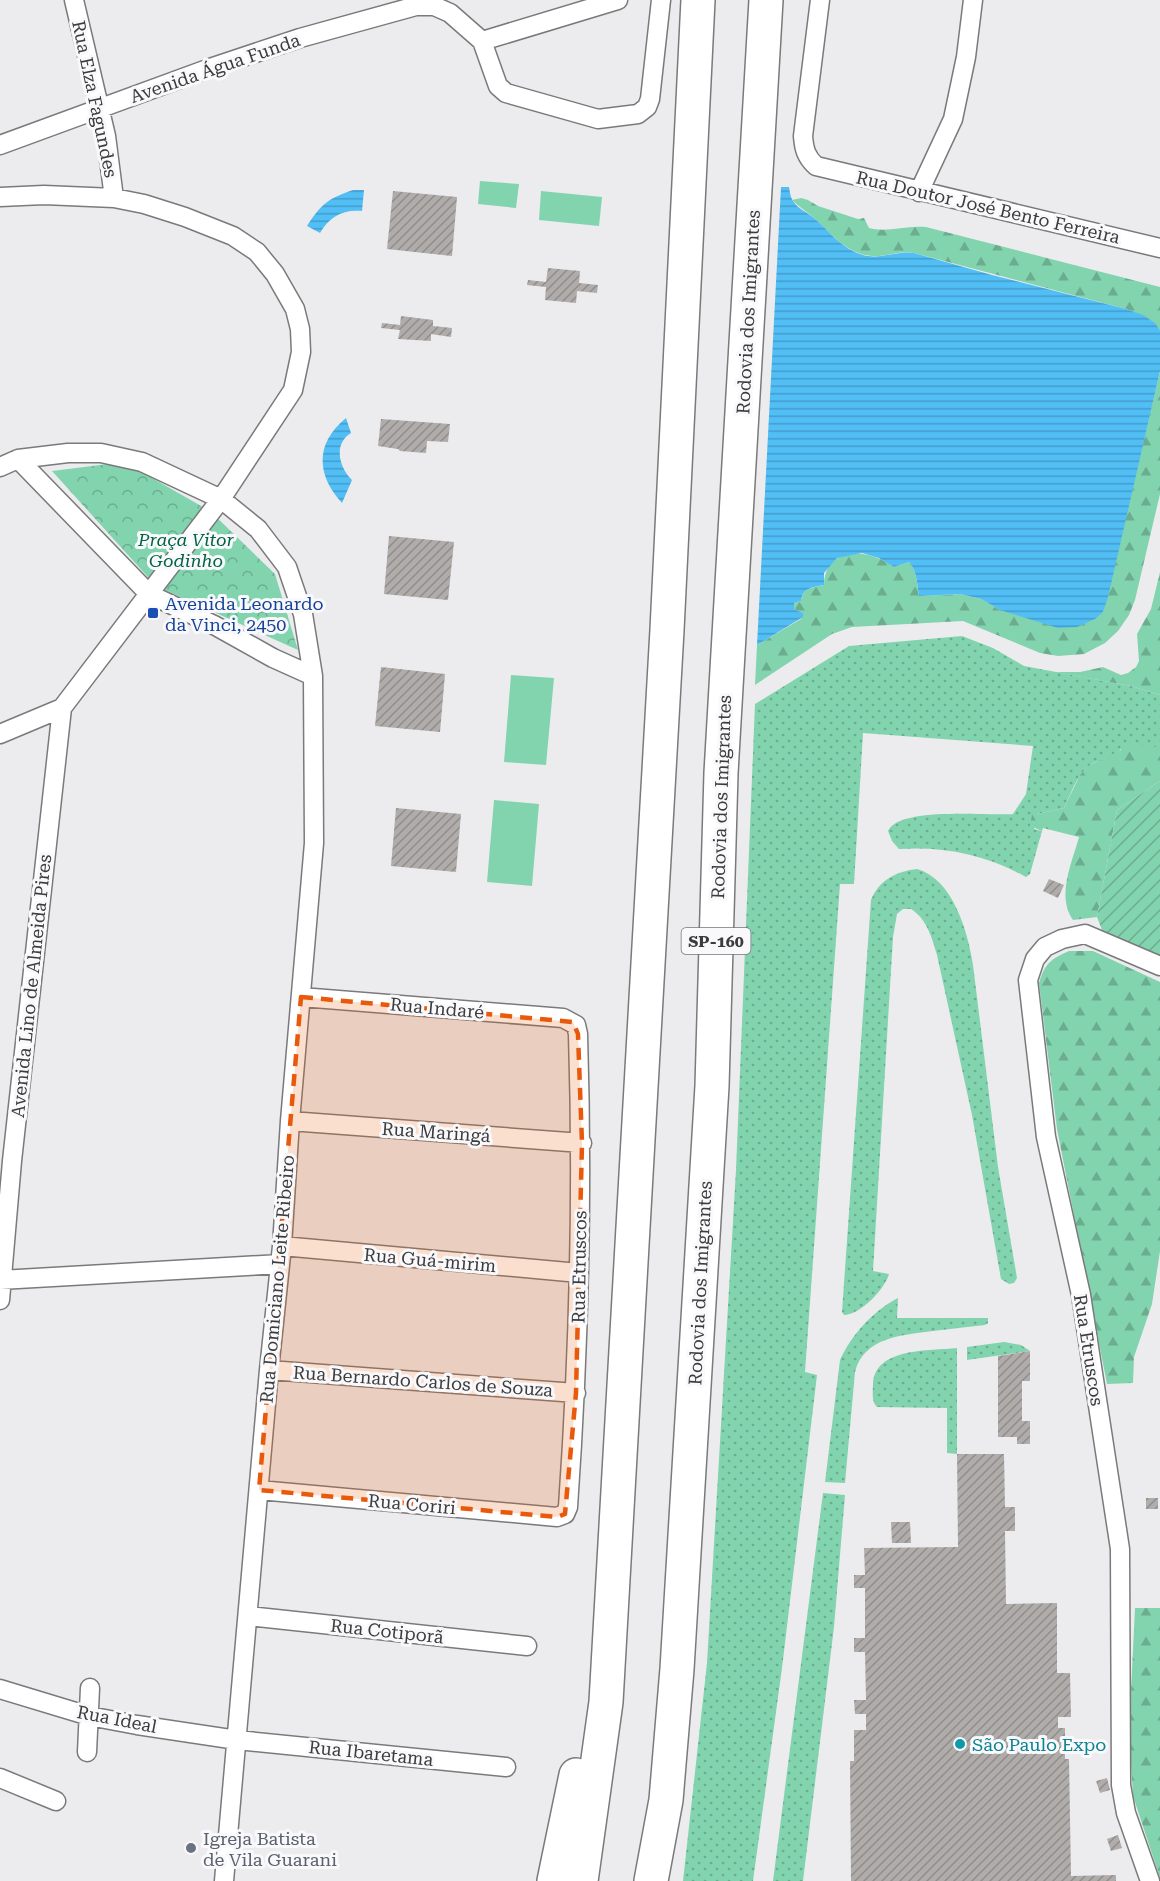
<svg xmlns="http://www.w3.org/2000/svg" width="1160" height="1881" viewBox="0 0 1160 1881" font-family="'Roboto Serif',serif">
<defs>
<pattern id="grass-dots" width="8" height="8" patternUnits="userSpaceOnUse" patternTransform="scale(1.5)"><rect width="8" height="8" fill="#82d4af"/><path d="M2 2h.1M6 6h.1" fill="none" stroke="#6cad90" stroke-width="1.8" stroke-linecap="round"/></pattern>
<pattern id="forest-firs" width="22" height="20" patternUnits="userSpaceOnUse" patternTransform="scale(1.5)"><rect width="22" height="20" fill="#82d4af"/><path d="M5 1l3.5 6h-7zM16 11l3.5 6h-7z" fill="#6cad90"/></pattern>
<pattern id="park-crowns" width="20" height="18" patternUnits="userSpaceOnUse" patternTransform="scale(1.5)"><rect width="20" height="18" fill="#82d4af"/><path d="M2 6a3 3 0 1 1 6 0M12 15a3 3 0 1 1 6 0" fill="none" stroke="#6cad90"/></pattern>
<pattern id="garden-furrows" width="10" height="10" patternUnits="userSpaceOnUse" patternTransform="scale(1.5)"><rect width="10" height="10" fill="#82d4af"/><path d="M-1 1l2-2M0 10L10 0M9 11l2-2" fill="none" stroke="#6cad90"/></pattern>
<pattern id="water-rules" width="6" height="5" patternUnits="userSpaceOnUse" patternTransform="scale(1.5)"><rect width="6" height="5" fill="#51bff5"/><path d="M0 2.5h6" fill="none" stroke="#449cc8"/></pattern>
<pattern id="building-hatch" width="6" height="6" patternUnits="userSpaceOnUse" patternTransform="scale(1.5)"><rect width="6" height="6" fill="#afacaa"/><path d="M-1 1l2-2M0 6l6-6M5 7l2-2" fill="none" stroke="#908d8c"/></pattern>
</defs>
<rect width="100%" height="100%" fill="#ececee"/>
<!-- grass -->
<path fill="url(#grass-dots)" d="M962,636l31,12 31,18 107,20 29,9v52h-38c-4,10 -24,12 -33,19 -13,10 -18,28 -25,42l-27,6 -3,15 8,2 -12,43 -4,3c-39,-22 -82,-31 -127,-28l-7,-8 -4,-10c11,-25 100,-15 125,-17l13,-20 7,-48 -170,-13 -9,151h-14l-35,488 12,3 -35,293 -29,213h-70l24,-218 29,-493 19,-466 94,-58z
M917,869c36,10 51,63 56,96l25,202 19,111 -3,5 -5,1 -8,-5 -29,-164 -35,-160c-5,-17 -10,-36 -26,-46h-8l-6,5 -4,23 -20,334 16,3c-4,15 -29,41 -45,41l-2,-3 29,-412c8,-20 26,-29 46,-31z
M898,1298l-1,20h91v5l-3,2c-18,2 -35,4 -52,6 -31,4 -69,6 -78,41l-10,111 -20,-1 15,-122c12,-26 33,-49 58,-62z
M1004,1342l17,3 9,6 -63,9v-13z
M957,1348v106l-10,-1v-45l-70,-1c-6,-6 -4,-15 -4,-23 2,-37 57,-33 84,-36z
M823,1493l22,2 -11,132 -31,254h-30z"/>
<!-- forest -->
<path fill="url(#forest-firs)" d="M801,198l7,2 10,6 40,13 6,-1 5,10c18,5 37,-3 57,-1l234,60v43c-9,-12 -21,-16 -34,-21l-212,-56c-15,-3 -28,4 -42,3 -26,-2 -41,-23 -58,-38 -8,-7 -15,-11 -22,-18z
M1160,371v123l-25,106 -6,15 -11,16 -13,12 -21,11 -26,2 -18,-3 -77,-32 -111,6 -20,7 -77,51 2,-40 44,-26 2,-6 -9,-4v-6l7,-2c1,-13 13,-14 23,-16 1,-40 45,-37 70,-18l15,-5c8,9 8,23 10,34l41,-2 21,5 19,11 103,2z
M1160,572v123l-29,-9 -76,-14h25l23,-5 18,8 7,-2 8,-6 3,-6 -2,-27 14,-25z
M1121,744l39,3v34l-43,29 -20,107 -24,3c-17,-24 -1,-57 6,-83l-36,-9 -1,3 -12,-5 2,-11 32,-7 16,-33 8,-9 33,-16z
M1069,951h24l67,31v269l-8,53 -18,53 -1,26 -26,1 -50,-255 -18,-146c6,-20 12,-24 30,-32z
M1135,1608h25v270l-27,-82 -4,-63z"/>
<!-- park -->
<path fill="url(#park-crowns)" d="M124,462l86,49 65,63 23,76 -142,-64 -104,-115z"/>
<!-- garden -->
<path fill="url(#garden-furrows)" d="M1160,781v177l-50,-19 -8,-9 -5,-13 20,-107z"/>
<!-- pitch -->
<path fill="#82d4af" d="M480,181l39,3 -3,24 -38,-4z
M541,191l61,6 -3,29 -60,-6z
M511,675l43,3 -8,87 -42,-3z
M494,800l45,4 -7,82 -45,-4z"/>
<!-- water -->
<path fill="url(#water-rules)" d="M781,187h8c1,5 1,9 4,14 5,8 14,11 21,17 16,14 28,31 49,37 17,5 34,-5 51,-2l78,22 134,34 17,6 12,8 5,7v41l-52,226 -5,15 -8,7 -18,8 -19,1 -58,-18 -19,-11 -21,-5 -41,2c-2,-12 -2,-25 -10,-34l-15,5 -15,-9 -17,-5 -25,5 -13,15v12c-11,2 -22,3 -23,16l-7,2v6l9,4v4l-46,28z
M353,190h11l-2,21c-19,-2 -33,6 -42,22l-13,-7c14,-22 22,-28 46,-36z
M346,418l5,15c-18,11 -12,34 1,47l-10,23c-26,-28 -27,-60 4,-85z"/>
<!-- building -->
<path fill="url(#building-hatch)" d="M393,191l64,6 -5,59 -65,-7z
M548,268l32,3 -1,12 19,2 -1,8 -20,-2 -1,12 -31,-3 1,-13 -19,-2 1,-5 18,2z
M401,316l32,4v6l19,2 -1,9 -20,-3v7l-33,-2 2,-9 -19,-2 1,-5 18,2z
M381,419l69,5 -2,18 -21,-1 -1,12 -26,-2 -2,-2 -20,-3z
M389,536l65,6 -6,58 -64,-6z
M381,667l64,7 -5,58 -65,-6z
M396,808l65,6 -5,58 -65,-6z
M1049,879l15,6 -6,13 -15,-7z
M1030,1351v30h-8v40h8v23h-13v-7h-19v-81z
M957,1454h47l1,53h10v24h-10l1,73 51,-1v70h13l1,44h-13v11h7v31h4l2,117 45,-1v6h-265l-1,-120h4v-31h12v-16h-11l-1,-14h12l-1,-48h-11v-14h11v-50h-11v-13h11l-1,-27 94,-1z
M1146,1498h12v11h-12z
M891,1522h19l1,21h-19z
M1107,1778l3,12 -10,3 -4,-12z
M1118,1835l4,13 -11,3 -4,-12z"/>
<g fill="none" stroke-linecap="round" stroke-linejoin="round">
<defs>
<path id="minor" d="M74,0l32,136 8,62
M820,0l-17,136c1,13 3,21 13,30l344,82
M482,41l136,-41
M0,145l210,-77 90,-30 116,-32h18l16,7 32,28 16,45 8,7 92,26 40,-5 9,-7 3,-8 11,-99
M919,192l34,-73 13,-62 7,-57
M0,197l44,-2 70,3 30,6 41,13 48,19 24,16 18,22 20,35 5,20 1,23 -8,38 -72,109 -159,209 -62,26
M68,453h33l41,9 79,37 37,30 29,38 16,47 10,62 -40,-18 -59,-33 -65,-31 -131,-135z
M0,467l18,-8
M290,1121l292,22
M282,1246l297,27
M0,1280l280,-16
M0,1300l12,-139 50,-453
M269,1370l307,23
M259,1490l298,27 8,-3 3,-7c11,-158 15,-315 10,-473l-2,-9 -13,-7 -262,-21
M248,1616l279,30
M0,1689l89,27 48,9 100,15 269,27
M87,1752l3,-64
M0,1778l56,23
M224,1881l45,-511 13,-124 8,-125 24,-278 -1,-167
M1150,1881l-24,-68 -5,-28 -1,-236 -39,-254 -35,-158 -18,-157 7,-21 10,-12 17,-8 23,-5 75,32"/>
<path id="motorway" d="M554,1881l22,-106
M581,1881l25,-179 61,-1072 31,-630
M651,1881l15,-81 11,-131 35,-583 9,-313 45,-773"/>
</defs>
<!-- minor casing -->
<use href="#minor" stroke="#7a7a7c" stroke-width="21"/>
<!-- motorway casing -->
<use href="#motorway" stroke="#7a7a7c" stroke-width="36"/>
<!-- minor -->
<use href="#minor" stroke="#fff" stroke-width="18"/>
<!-- motorway -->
<use href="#motorway" stroke="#fff" stroke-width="33"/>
</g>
<!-- marked area -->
<path fill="#e8590c" fill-opacity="0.2" stroke="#e8590c" stroke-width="4.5" stroke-dasharray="12 8" stroke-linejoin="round" d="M301,997l272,25 5,12 4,109 -6,250 -11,121 -8,3 -298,-27z"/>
<!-- markers -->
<rect fill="#1a4fb4" stroke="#f9f9fc" stroke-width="2" x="147" y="607" width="12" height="12" rx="3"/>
<circle fill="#0f9aa8" stroke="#f9f9fc" stroke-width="2" cx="960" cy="1744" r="6"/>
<circle fill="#6b7280" stroke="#f9f9fc" stroke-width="2" cx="191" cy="1848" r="6"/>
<g text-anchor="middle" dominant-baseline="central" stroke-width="6" stroke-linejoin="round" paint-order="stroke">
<!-- shield labels -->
<rect fill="#f9f9fc" stroke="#757576" stroke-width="1.5" x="681.5" y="928" width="69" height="26" rx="4.5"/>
<g font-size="16" font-weight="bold" fill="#3c3c3d">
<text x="716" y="941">SP-160</text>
</g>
<!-- street labels -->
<g font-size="18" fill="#3c3c3d" stroke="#f9f9fc">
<text transform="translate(215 68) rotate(-19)">Avenida Água Funda</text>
<text transform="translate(95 99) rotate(78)">Rua Elza Fagundes</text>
<text transform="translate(988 207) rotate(13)">Rua Doutor José Bento Ferreira</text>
<text transform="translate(748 312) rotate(-87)">Rodovia dos Imigrantes</text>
<text transform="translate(721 797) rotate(-88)">Rodovia dos Imigrantes</text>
<text transform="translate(31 986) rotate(-84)">Avenida Lino de Almeida Pires</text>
<text transform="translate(437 1008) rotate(5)">Rua Indaré</text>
<text transform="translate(436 1132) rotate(4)">Rua Maringá</text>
<text transform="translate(430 1260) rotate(5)">Rua Guá-mirim</text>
<text transform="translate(579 1267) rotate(-89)">Rua Etruscos</text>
<text transform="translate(277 1279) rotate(-85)">Rua Domiciano Leite Ribeiro</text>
<text transform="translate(700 1283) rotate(-87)">Rodovia dos Imigrantes</text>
<text transform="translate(1089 1350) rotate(81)">Rua Etruscos</text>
<text transform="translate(423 1381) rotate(4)">Rua Bernardo Carlos de Souza</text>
<text transform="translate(412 1504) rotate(5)">Rua Coriri</text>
<text transform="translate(387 1631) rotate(6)">Rua Cotiporã</text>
<text transform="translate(117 1719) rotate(11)">Rua Ideal</text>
<text transform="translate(371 1753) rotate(6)">Rua Ibaretama</text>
</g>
<!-- park labels -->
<g font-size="18" font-style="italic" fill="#036345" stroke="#f9f9fc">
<text x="186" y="539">Praça Vitor<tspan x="186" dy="21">Godinho</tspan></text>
</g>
<!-- transit labels -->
<g font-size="18" fill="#164399" stroke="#f9f9fc" text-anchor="start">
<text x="165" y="603">Avenida Leonardo<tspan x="165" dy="21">da Vinci, 2450</tspan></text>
</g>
<!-- culture labels -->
<g font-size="18" fill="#0d838f" stroke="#f9f9fc" text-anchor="start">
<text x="972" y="1744">São Paulo Expo</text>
</g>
<!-- worship labels -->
<g font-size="18" fill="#5b616d" stroke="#f9f9fc" text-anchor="start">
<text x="203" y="1838">Igreja Batista<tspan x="203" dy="21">de Vila Guarani</tspan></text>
</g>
</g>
</svg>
